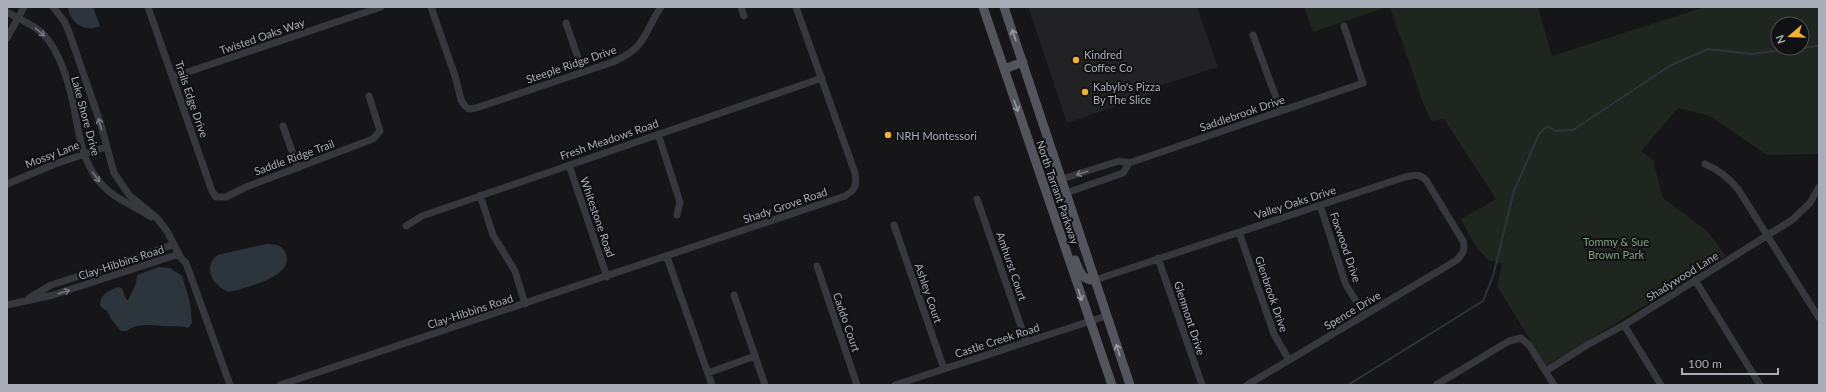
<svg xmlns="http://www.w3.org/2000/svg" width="1826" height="392" viewBox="0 0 1826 392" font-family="Lato,sans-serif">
<rect width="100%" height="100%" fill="#161618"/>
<!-- built -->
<path fill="#222225" d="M1028,7h169l21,60 -59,19 1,5 -93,32z"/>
<!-- green -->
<path fill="#1e261f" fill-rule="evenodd" d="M1304,7h83l-74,25z
M1390,7h148l14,49 153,-49h113l1,1v146l-52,1 -57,-39 -32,-8 -37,43 12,9 10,38 44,33 19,25 -180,110 -49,-80 5,-22 -14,-4 -12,-13 -15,-28 35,-20 -52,-80 -13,2 -9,-21zM1778,24h24v24h-24z"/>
<!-- water -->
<path fill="#2c353c" d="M68,7h25l7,19c-15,7 -30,-3 -32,-19z
M266,244c8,0 15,0 19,8 12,25 -39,35 -55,40 -16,-4 -29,-25 -12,-37z
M159,267l11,1 12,8 8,27 2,20 -4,5c-10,-3 -17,-1 -25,-2 -11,-1 -27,-3 -36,5h-6l-10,-12 -3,-7 -8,-6c0,-12 8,-15 18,-19l4,1 4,11 2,1 8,-16 1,-9z"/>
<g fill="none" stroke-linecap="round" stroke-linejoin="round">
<!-- stream -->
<path stroke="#2c353c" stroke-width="2" d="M1802,48l17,-2
M1348,385l135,-84 10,-25 21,-85 25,-57 8,-8 8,5 18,-1 98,-65 37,-16 43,5 50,-6"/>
<!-- minor -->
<path stroke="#37383d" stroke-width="7" d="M53,7l11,14 5,11 32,93 13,48 15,22 27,22 11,14 14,27 5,5 44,122
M148,7l64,184 4,6h10l20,-10 127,-48 7,-8 -11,-35
M431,7l25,72 5,21 4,6 4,3 7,-1 137,-46c35,-16 29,-27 48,-55
M741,7l3,9
M7,12c11,6 24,12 34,20 20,18 31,61 35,87 4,20 7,39 19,57 15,22 35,27 56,41
M566,23l17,49
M1253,35l28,76
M7,38l17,-31
M173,77l208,-70
M283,126l15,42
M658,134l22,68 -3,13
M1705,164c14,6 23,13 33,25l81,129
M569,165l38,112
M1062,179l57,-18 10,2 234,-80 -19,-57
M7,184l48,-20 51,-17
M1066,193l57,-20 6,-10
M480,195l13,40 22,36 10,33
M977,199l49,142
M1320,205l26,80 19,30
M894,225l50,144
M406,226l16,-10 400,-138
M1239,232l35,102 15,26
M667,257l45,128
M1158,258l44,127
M817,266l40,119
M1095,280l310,-103c9,-2 14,-4 21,3l37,61c3,9 -1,13 -6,19l-210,125
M1695,280l65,105
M734,295l31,90
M29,298l22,-13 91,-29 32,-12
M7,305l46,-10 126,-41
M1624,325l37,60
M1546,371l41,-26 37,-20 168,-105 18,-17 9,-16
M708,373l47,-17
M280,385l565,-189c11,-6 12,-12 10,-23l-59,-166
M895,385l211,-69
M1436,385l73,-44 12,-3 8,7 25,40"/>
<!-- major -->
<path stroke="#53555c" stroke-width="9" d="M983,7l129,378
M1004,7l126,378
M1004,69l19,-7
M1075,260c4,10 7,21 20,20"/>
</g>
<!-- one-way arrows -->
<defs><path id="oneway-shaft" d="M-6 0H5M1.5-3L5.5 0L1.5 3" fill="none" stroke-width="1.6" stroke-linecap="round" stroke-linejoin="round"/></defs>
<g stroke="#757881">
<use href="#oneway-shaft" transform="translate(40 32) rotate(41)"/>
<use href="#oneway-shaft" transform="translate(100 124) rotate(-106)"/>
<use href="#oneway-shaft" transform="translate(1082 173) rotate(162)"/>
<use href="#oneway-shaft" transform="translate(96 177) rotate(54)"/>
<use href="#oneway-shaft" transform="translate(64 292) rotate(-18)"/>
</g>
<g stroke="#979ba6">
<use href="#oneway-shaft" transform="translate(1014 35) rotate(-109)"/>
<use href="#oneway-shaft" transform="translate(1016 106) rotate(71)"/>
<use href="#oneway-shaft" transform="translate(1080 295) rotate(72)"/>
<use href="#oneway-shaft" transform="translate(1118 350) rotate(-108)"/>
</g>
<!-- markers -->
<g fill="#f2b134" stroke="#111113" stroke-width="1.5">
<circle cx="1076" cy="60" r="4"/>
<circle cx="1085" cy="92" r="4"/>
<circle cx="888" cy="135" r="4"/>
</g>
<g text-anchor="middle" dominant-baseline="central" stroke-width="4" stroke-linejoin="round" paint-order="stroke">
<!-- street labels -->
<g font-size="11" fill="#a8adb8" stroke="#111113">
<text transform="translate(262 36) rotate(-19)">Twisted Oaks Way</text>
<text transform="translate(571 64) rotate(-19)">Steeple Ridge Drive</text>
<text transform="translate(192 99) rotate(71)">Trails Edge Drive</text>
<text transform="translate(1242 113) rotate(-19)">Saddlebrook Drive</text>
<text transform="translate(86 116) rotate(75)">Lake Shore Drive</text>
<text transform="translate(609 139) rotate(-19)">Fresh Meadows Road</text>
<text transform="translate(52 154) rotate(-21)">Mossy Lane</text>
<text transform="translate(294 157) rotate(-20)">Saddle Ridge Trail</text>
<text transform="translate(1058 192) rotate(71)">North Tarrant Parkway</text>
<text transform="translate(1295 202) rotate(-18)">Valley Oaks Drive</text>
<text transform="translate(785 205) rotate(-19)">Shady Grove Road</text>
<text transform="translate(598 217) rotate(71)">Whitestone Road</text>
<text transform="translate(1346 247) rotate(71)">Foxwood Drive</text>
<text transform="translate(121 262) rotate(-18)">Clay-Hibbins Road</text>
<text transform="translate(1012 266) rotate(71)">Amhurst Court</text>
<text transform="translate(1682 276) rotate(-32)">Shadywood Lane</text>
<text transform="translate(929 293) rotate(71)">Ashley Court</text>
<text transform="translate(1272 294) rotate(71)">Glenbrook Drive</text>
<text transform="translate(1352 310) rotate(-31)">Spence Drive</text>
<text transform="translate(470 311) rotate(-18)">Clay-Hibbins Road</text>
<text transform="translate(1190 318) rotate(72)">Glenmont Drive</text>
<text transform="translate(847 322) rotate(71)">Caddo Court</text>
<text transform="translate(997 340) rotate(-18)">Castle Creek Road</text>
</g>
<!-- poi labels -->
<g font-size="11" fill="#a8adb8" stroke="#111113" text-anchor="start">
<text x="1084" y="54">Kindred<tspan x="1084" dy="13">Coffee Co</tspan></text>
<text x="1093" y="86">Kabylo's Pizza<tspan x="1093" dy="13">By The Slice</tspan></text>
<text x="896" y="135">NRH Montessori</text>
</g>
<!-- park labels -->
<g font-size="11" fill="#7fa381" stroke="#111113">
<text x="1616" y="241">Tommy &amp; Sue<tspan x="1616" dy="13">Brown Park</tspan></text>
</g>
</g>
<!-- border -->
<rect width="1826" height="392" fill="none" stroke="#a8adb8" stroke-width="16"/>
<!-- north arrow -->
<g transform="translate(1790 36) rotate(251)"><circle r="19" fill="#111113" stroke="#4d4f55"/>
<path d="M0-3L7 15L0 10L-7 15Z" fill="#f2b134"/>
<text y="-6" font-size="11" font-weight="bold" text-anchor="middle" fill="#a8adb8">N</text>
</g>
<!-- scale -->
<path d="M1682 368v6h96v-6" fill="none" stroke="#a8adb8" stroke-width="2"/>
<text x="1688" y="368" font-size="12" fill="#a8adb8" stroke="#111113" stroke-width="3" paint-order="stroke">100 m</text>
</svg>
